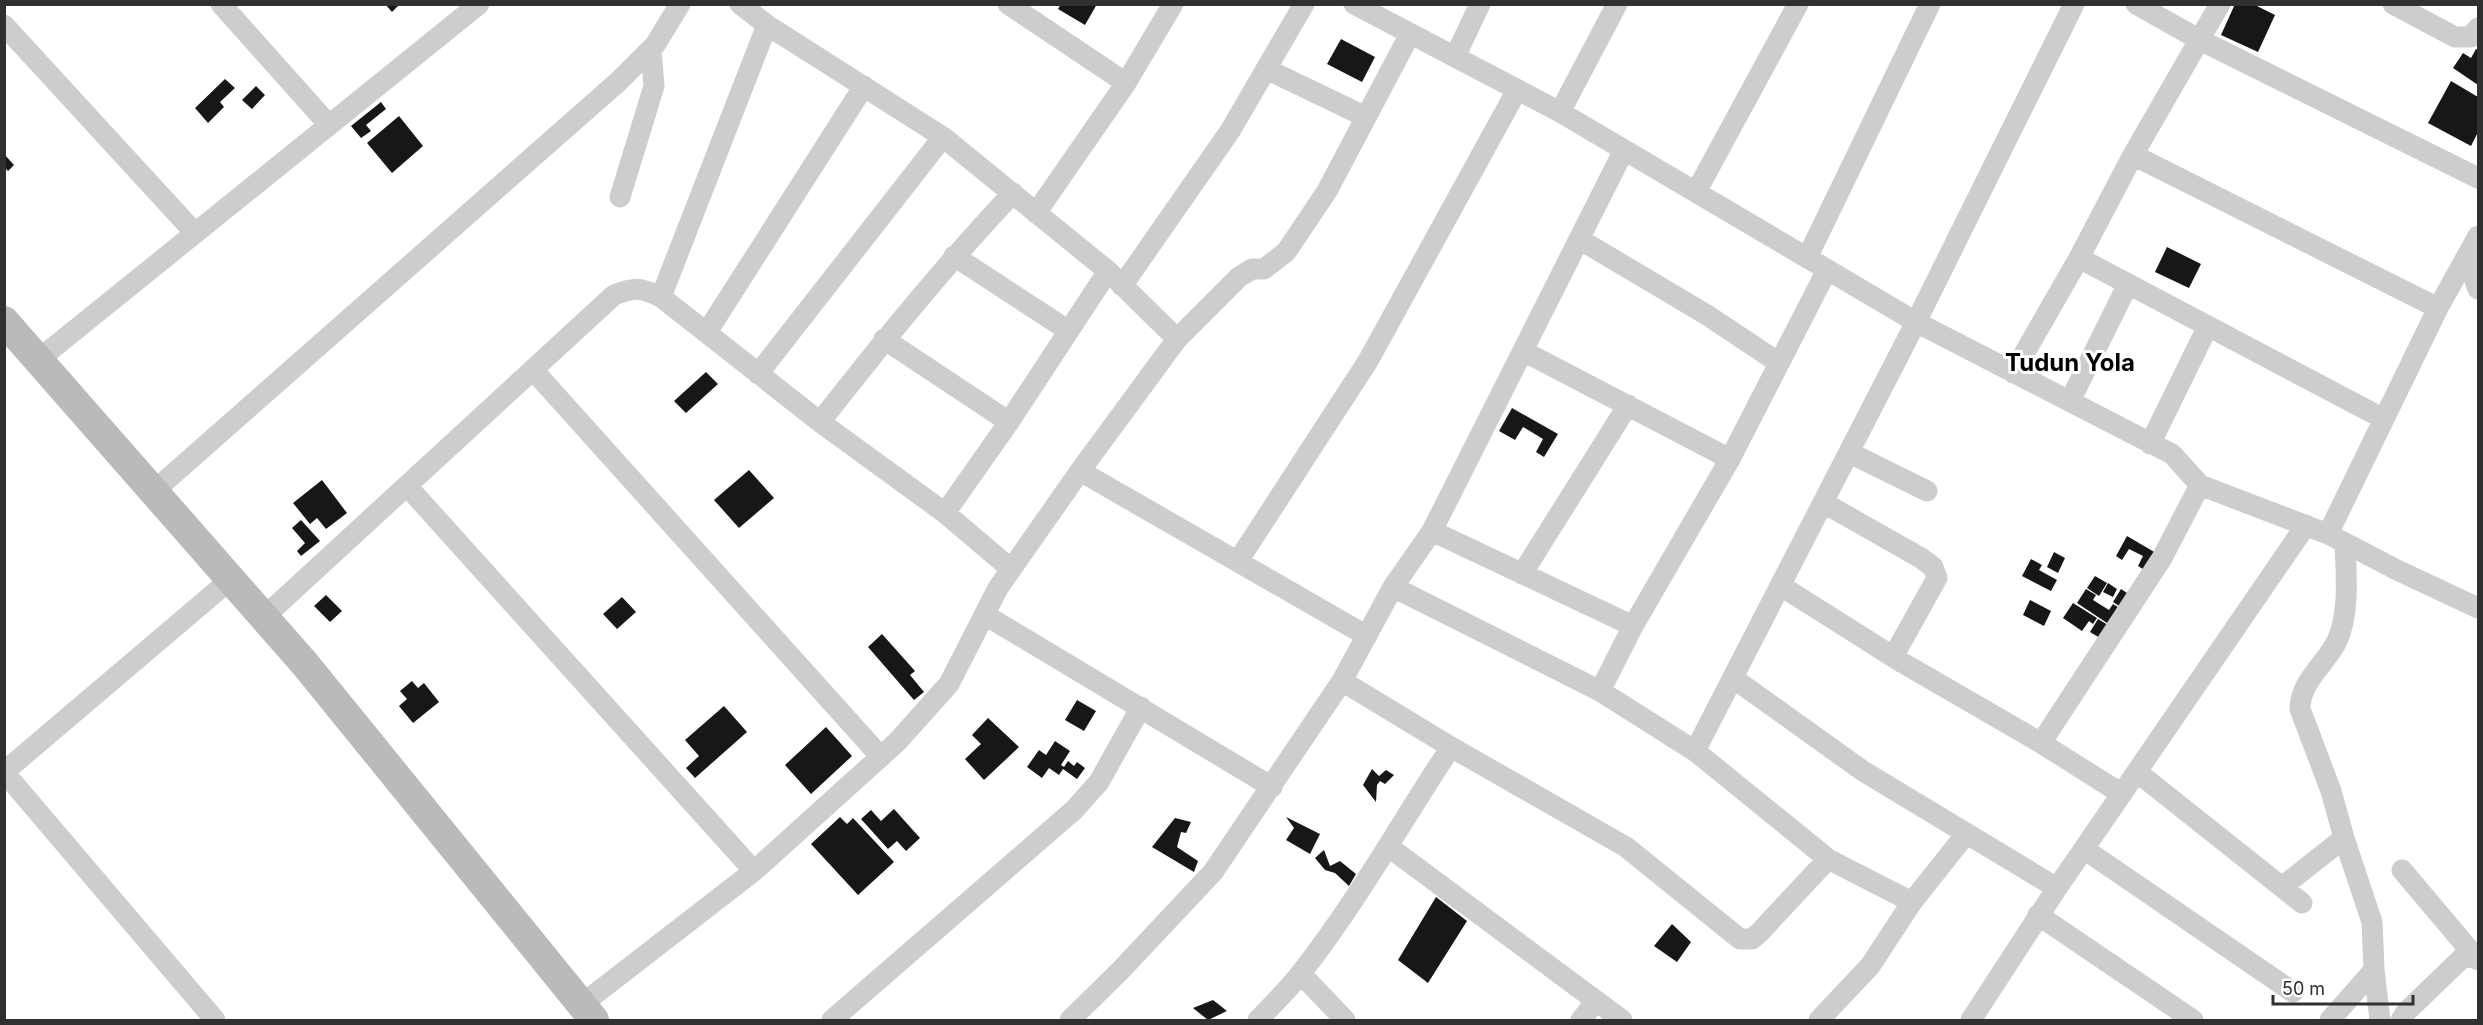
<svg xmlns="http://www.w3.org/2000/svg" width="2483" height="1025" viewBox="0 0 2483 1025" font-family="Inter,sans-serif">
<rect width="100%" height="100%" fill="#fff"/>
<!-- building -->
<path fill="#171717" d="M385,4h15l-8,8z
M1061,4h36l-12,21 -27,-16z
M2235,4h18l22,11 -17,37 -37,-17z
M1341,39l34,18 -13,25 -35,-18z
M2476,49l2,1v35l-25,-17 10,-15 8,5z
M225,79l10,9 -15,14 4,5 -16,16 -13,-15z
M2451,81l27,16v35l-7,14 -43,-23z
M256,86l9,9 -13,14 -10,-9z
M381,102l5,7 -20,16 5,6 -10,7 -10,-12z
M399,116l24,30 -31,27 -25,-30z
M4,154l10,11 -6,6 -4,-4z
M2167,247l34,17 -12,24 -34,-16z
M706,372l12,12 -32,29 -12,-12z
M1512,408l46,26 -14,23 -8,-5 7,-13 -20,-12 -8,13 -16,-9z
M749,470l25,28 -35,30 -25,-28z
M322,480l25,33 -21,16 -9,-11 -7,6 -17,-21z
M301,520l19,21 -19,15 -4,-5 8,-8 -13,-15z
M2127,536l29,17 -10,18 -8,-5 5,-10 -14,-7 -7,11 -6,-4z
M2054,552l11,6 -7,15 -11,-6z
M2031,559l11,6 -3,5 18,10 -6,11 -29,-15z
M2095,576l12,7 -8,13 -12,-8z
M2108,583l9,6 -4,8 -10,-5z
M2086,589l10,6 -3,5 16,10 4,-6 8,5 -11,16 -33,-22z
M2121,589l9,6 -8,13 -9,-6z
M326,595l16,16 -12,11 -16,-16z
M622,597l14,15 -19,17 -14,-15z
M2030,600l21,11 -7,15 -21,-11z
M2073,603l24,15 -4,6 -4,-3 -7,10 -19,-13z
M2098,619l10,6 -8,13 -10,-6z
M882,634l33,37 -5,4 14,17 -10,8 -46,-53z
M412,681l6,7 6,-5 15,19 -26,21 -14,-17 8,-7 -7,-8z
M1077,700l19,11 -12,20 -19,-11z
M724,706l23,26 -52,46 -9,-10 13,-12 -14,-16z
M988,718l31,29 -35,33 -19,-21 16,-15 -9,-9z
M826,727l26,29 -41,38 -26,-29z
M1055,741l15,10 -9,14 3,2 4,-6 6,5 3,-4 8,6 -8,11 -14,-10 -4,6 -10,-7 -7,10 -15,-11 12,-17 7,5z
M1372,769l7,7 7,-6 8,5 -9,9 -5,-3 -3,4 -1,17 -13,-17z
M894,809l26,29 -14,13 -9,-10 -9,8 -27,-30 10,-9 10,11z
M840,817l7,7 6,-6 41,44 -36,33 -47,-51z
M1286,817l34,17 -10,20 -24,-14 8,-12z
M1175,818l16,4 -5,11 -5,-1 -4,15 21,14 -4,11 -42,-25z
M1324,850l6,16 10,-5 16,13 -7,12 -14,-13 -10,-3 -10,-12z
M1436,897l31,24 -39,62 -30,-23z
M1672,924l19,18 -14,20 -23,-16z
M1213,1000l14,11 -19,9 -15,-12z"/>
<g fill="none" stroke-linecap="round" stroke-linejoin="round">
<!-- street -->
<path stroke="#cdcdcd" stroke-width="21" d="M221,4l108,121
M740,4l27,21 176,112 165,134 69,68
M1008,4l118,79
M1354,4l206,108 356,210 256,132 28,31 128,49 69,36 81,38
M2136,4l64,36 278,138
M2393,4l62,33h16l7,-9
M4,25l191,208
M1455,57l25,-53
M1266,69l100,48
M1560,112l57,-108
M2133,155l305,153
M1696,192l102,-188
M620,197l34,-111 -3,-37
M1036,213l90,-130 47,-79
M1579,239l128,76 72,48
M954,256l115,75
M2467,257l11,32
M1807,258l123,-254
M2079,258l305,161
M1122,286l108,-155 74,-127
M661,297l106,-272
M707,332l157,-246
M884,339l125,83
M1523,351l207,108
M38,360l441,-356
M534,371l347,386
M2013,373l66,-115 54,-103 87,-151
M758,374l185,-237
M2070,401l58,-117
M820,422c62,-79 124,-156 193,-229
M2150,444l58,-118
M1850,453l77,38
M1080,471l287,165
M407,486l347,385
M154,491l465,-410 36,-36 25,-41
M1824,503l97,55 12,9 4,11 -44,79
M945,513l64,-91 99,-151
M1432,531l201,95
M2328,534l110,-226 40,-72
M2345,543c1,31 5,69 -8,98 -11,23 -37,40 -37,68l31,82 13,47 28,84 2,48 6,50
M1238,561l130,-200 149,-271
M1522,574l106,-169
M1781,586l122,77 138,80 81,51
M1393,587l207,104 95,60 133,108 84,43
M985,615l287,172
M264,617l350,-322c21,-8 26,-8 47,2l159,125 125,91 66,56
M1733,678l130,93 194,117
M1342,681l109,66 175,100 114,92h12l8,-7 68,-73
M1600,691l33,-65 97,-167 97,-189
M2041,743l121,-185 38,-73
M1695,751l221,-429 158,-318
M4,772l211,248
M4,772l227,-193
M2137,772l165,131
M1389,847l233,173
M2084,849l209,143
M2402,870l76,90
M2282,887l62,-49
M2038,915l155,105
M1301,974l44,46
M581,1005l173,-134 143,-129 52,-58 49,-96 82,-117 97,-132 62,-62 13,-8h12l22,-17 41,-61 83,-157
M832,1020l242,-210 25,-28 42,-75
M1070,1020l50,-49 93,-99 129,-191 51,-94 39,-56 192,-381
M1258,1020c14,-15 30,-30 43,-47 56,-71 100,-151 150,-226
M1581,1020l15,-19
M1819,1020l51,-54 42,-64 54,-68
M1971,1020l86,-132 249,-363
M2330,1020l44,-50
M2401,1020l5,-8 57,-55 14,1"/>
<!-- secondary -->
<path stroke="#bababa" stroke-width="30" d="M4,321l301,343 289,356"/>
</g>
<g text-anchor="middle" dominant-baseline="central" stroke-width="6" stroke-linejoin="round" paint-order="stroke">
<!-- district labels -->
<g font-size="24" font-weight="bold" fill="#000" stroke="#fff">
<text x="2070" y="362">Tudun Yola</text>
</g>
</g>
<!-- border -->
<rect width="2483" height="1025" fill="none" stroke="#303030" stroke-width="12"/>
<!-- scale -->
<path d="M2273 995v9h140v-9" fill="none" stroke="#303030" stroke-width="3"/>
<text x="2282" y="995" font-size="18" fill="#303030" stroke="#ffffff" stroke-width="4.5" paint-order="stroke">50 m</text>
</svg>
